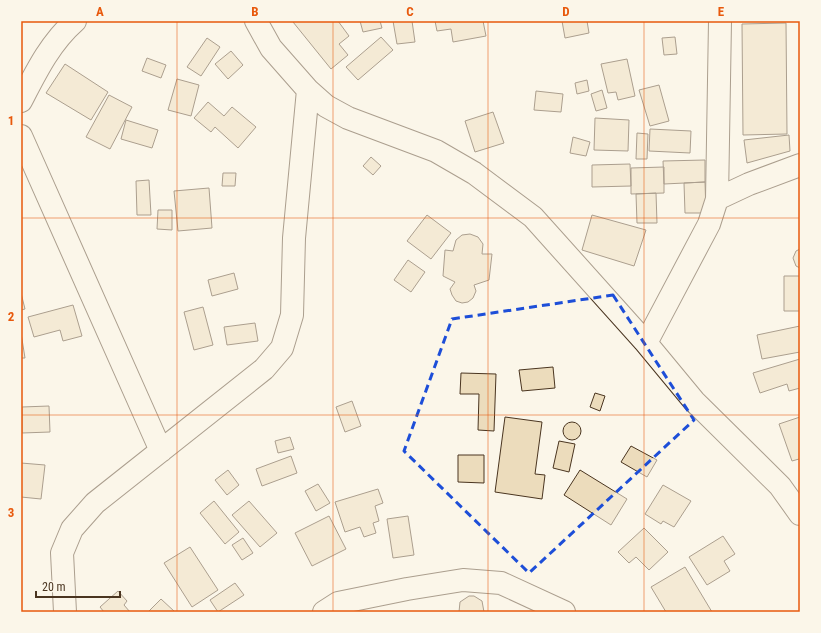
<svg xmlns="http://www.w3.org/2000/svg" width="821" height="633" viewBox="0 0 821 633" font-family="'Roboto Condensed',sans-serif">
<rect width="100%" height="100%" fill="#fbf6e9"/>
<!-- building -->
<path fill="#ecdcbc" stroke="#4a3520" d="M294,21h44l11,15 -10,8 9,11 -17,14 -38,-47z
M360,21h20l2,7 -19,4z
M393,21h19l3,21 -18,2z
M435,21h48l3,15 -33,6 -2,-13 -14,2z
M562,21h25l2,12 -24,5z
M786,23l1,111 -44,1 -1,-111z
M381,37l12,13 -35,30 -12,-13z
M675,37l2,17 -13,1 -2,-17z
M207,38l13,9 -19,29 -14,-9z
M231,51l12,14 -15,14 -13,-15z
M147,58l19,7 -5,13 -19,-7z
M627,59l8,37 -17,4 -2,-8 -8,1 -7,-29z
M65,64l43,28 -17,28 -45,-27z
M177,79l22,6 -8,31 -23,-6z
M587,80l2,11 -12,3 -2,-11z
M659,85l10,36 -19,5 -11,-36z
M602,90l5,18 -11,3 -5,-17z
M536,91l27,3 -2,18 -27,-2z
M109,95l23,12 -22,42 -24,-12z
M208,102l16,14 8,-9 24,20 -18,21 -23,-21 -4,5 -17,-14z
M493,112l11,31 -29,9 -10,-31z
M595,118l34,2 -1,31 -34,-1z
M126,120l32,10 -6,18 -31,-9z
M650,129l41,2 -1,22 -41,-2z
M637,133l11,1 -1,25h-11z
M789,135l1,16 -43,12 -3,-23z
M573,137l17,5 -4,14 -16,-3z
M371,157l10,9 -8,9 -10,-9z
M705,160v22l-41,2 -1,-23z
M630,164l1,22 -39,1v-22z
M664,167v26l-33,1v-26z
M223,173h13l-1,13h-13z
M149,180l2,35h-14l-1,-34z
M705,182l1,31h-21l-1,-30z
M209,188l3,40 -34,3 -4,-40z
M656,193l1,30h-20l-1,-29z
M158,210h14v20l-15,-1z
M427,215l24,18 -20,26 -24,-18z
M592,215l54,15 -12,36 -52,-16z
M470,234l8,3 5,7 -1,10h10l-3,26 -15,5 2,6 -3,7 -5,4 -6,1 -6,-2 -4,-6 -2,-6 5,-7 -12,-6 2,-26 8,1 3,-11 6,-5z
M800,249v19l-4,-2 -3,-8 3,-7z
M408,260l17,12 -14,20 -17,-12z
M234,273l4,16 -26,7 -4,-16z
M784,276h16v35h-16z
M21,293l4,16 -4,1z
M73,305l9,31 -19,5 -3,-11 -26,7 -6,-20z
M203,307l10,38 -19,5 -10,-38z
M255,323l3,18 -31,4 -3,-18z
M800,326v26l-38,7 -5,-24z
M21,333l4,25h-4z
M800,359v29l-11,3 -2,-7 -27,9 -7,-20z
M553,367l2,21 -33,3 -3,-21z
M461,373l35,1 -2,57 -16,-1 1,-36h-19z
M595,393l10,3 -5,15 -10,-4z
M352,401l9,25 -16,6 -9,-25z
M49,406l1,26 -28,1v-26z
M505,417l37,5 -7,52 10,1 -3,24 -47,-7z
M800,417v44l-1,-2 -7,2 -13,-37z
M563 431a9 9 0 1 1 18 0a9 9 0 1 1-18 0Z
M290,437l4,12 -16,4 -3,-12z
M559,441l16,3 -6,28 -16,-4z
M631,446l26,14 -10,17 -26,-15z
M458,455h26v28l-26,-1z
M291,456l6,17 -35,13 -6,-17z
M21,463l24,2 -4,34 -20,-2z
M228,470l11,15 -12,10 -12,-15z
M580,470l47,29 -16,26 -47,-30z
M318,484l12,19 -14,8 -11,-20z
M663,485l28,16 -17,26 -11,-6 -2,3 -16,-10z
M378,489l5,14 -8,3 4,15 -6,2 3,10 -12,4 -4,-10 -15,5 -10,-30z
M214,501l25,31 -14,12 -25,-31z
M249,501l28,32 -17,14 -28,-32z
M329,516l17,33 -34,17 -17,-33z
M408,516l6,39 -21,3 -6,-39z
M644,528l24,24 -19,18 -13,-13 -7,6 -11,-11z
M723,536l12,18 -11,7 6,10 -23,14 -18,-28z
M243,538l10,15 -11,7 -10,-15z
M190,547l28,43 -26,17 -28,-44z
M685,567l27,45h-46l-15,-25z
M235,583l9,12 -26,17 -8,-12z
M118,591l9,10 -3,4 6,7h-26l-4,-5z
M469,596h5l8,5 2,11h-25l1,-10z
M161,599l14,13h-27z"/>
<g fill="none" stroke-linecap="round" stroke-linejoin="round">
<defs>
<path id="street" d="M256,21l15,27 37,42 18,16 22,12 88,33 38,22 59,44 113,126 48,58 86,85 20,28
M21,101c15,-29 29,-58 54,-80
M21,136l140,315
M717,199l3,-178
M646,343l63,-119 8,-25 32,-15 51,-19
M65,612l-3,-59 10,-24 23,-26 169,-134 18,-21 10,-33 2,-77 14,-148
M324,612l14,-9 69,-14 56,-9 38,3 63,29"/>
</defs>
<!-- street casing -->
<use href="#street" stroke="#4a3520" stroke-width="24"/>
<!-- street -->
<use href="#street" stroke="#fbf6e9" stroke-width="22"/>
</g>
<!-- marked area -->
<path d="M0 0H821V633H0ZM613,295l81,125 -165,153 -125,-122 48,-132z" fill="#fbf6e9" fill-opacity=".55" fill-rule="evenodd"/>
<path fill="none" stroke="#1d4ed8" stroke-width="3" stroke-dasharray="8 5" stroke-linejoin="round" d="M613,295l81,125 -165,153 -125,-122 48,-132z"/>
<!-- grid -->
<path fill="none" stroke="#e8590c" stroke-width="1" stroke-opacity="0.55" d="M177,21v591M333,21v591M488,21v591M644,21v591M21,218h779M21,415h779"/>
<!-- border -->
<rect width="821" height="633" fill="none" stroke="#fbf6e9" stroke-width="44"/>
<!-- scale -->
<path d="M36 591v6h84v-6" fill="none" stroke="#4a3520" stroke-width="2"/>
<text x="42" y="591" font-size="12" fill="#4a3520" stroke="#fbf6e9" stroke-width="3" paint-order="stroke">20 m</text>
<rect x="22" y="22" width="777" height="589" fill="none" stroke="#e8590c" stroke-width="1.5"/>
<g font-size="13" text-anchor="middle" font-weight="bold" fill="#e8590c">
<text x="100" y="16">A</text>
<text x="255" y="16">B</text>
<text x="410" y="16">C</text>
<text x="566" y="16">D</text>
<text x="721" y="16">E</text>
<text x="11" y="125">1</text>
<text x="11" y="321">2</text>
<text x="11" y="517">3</text>
</g>
</svg>
